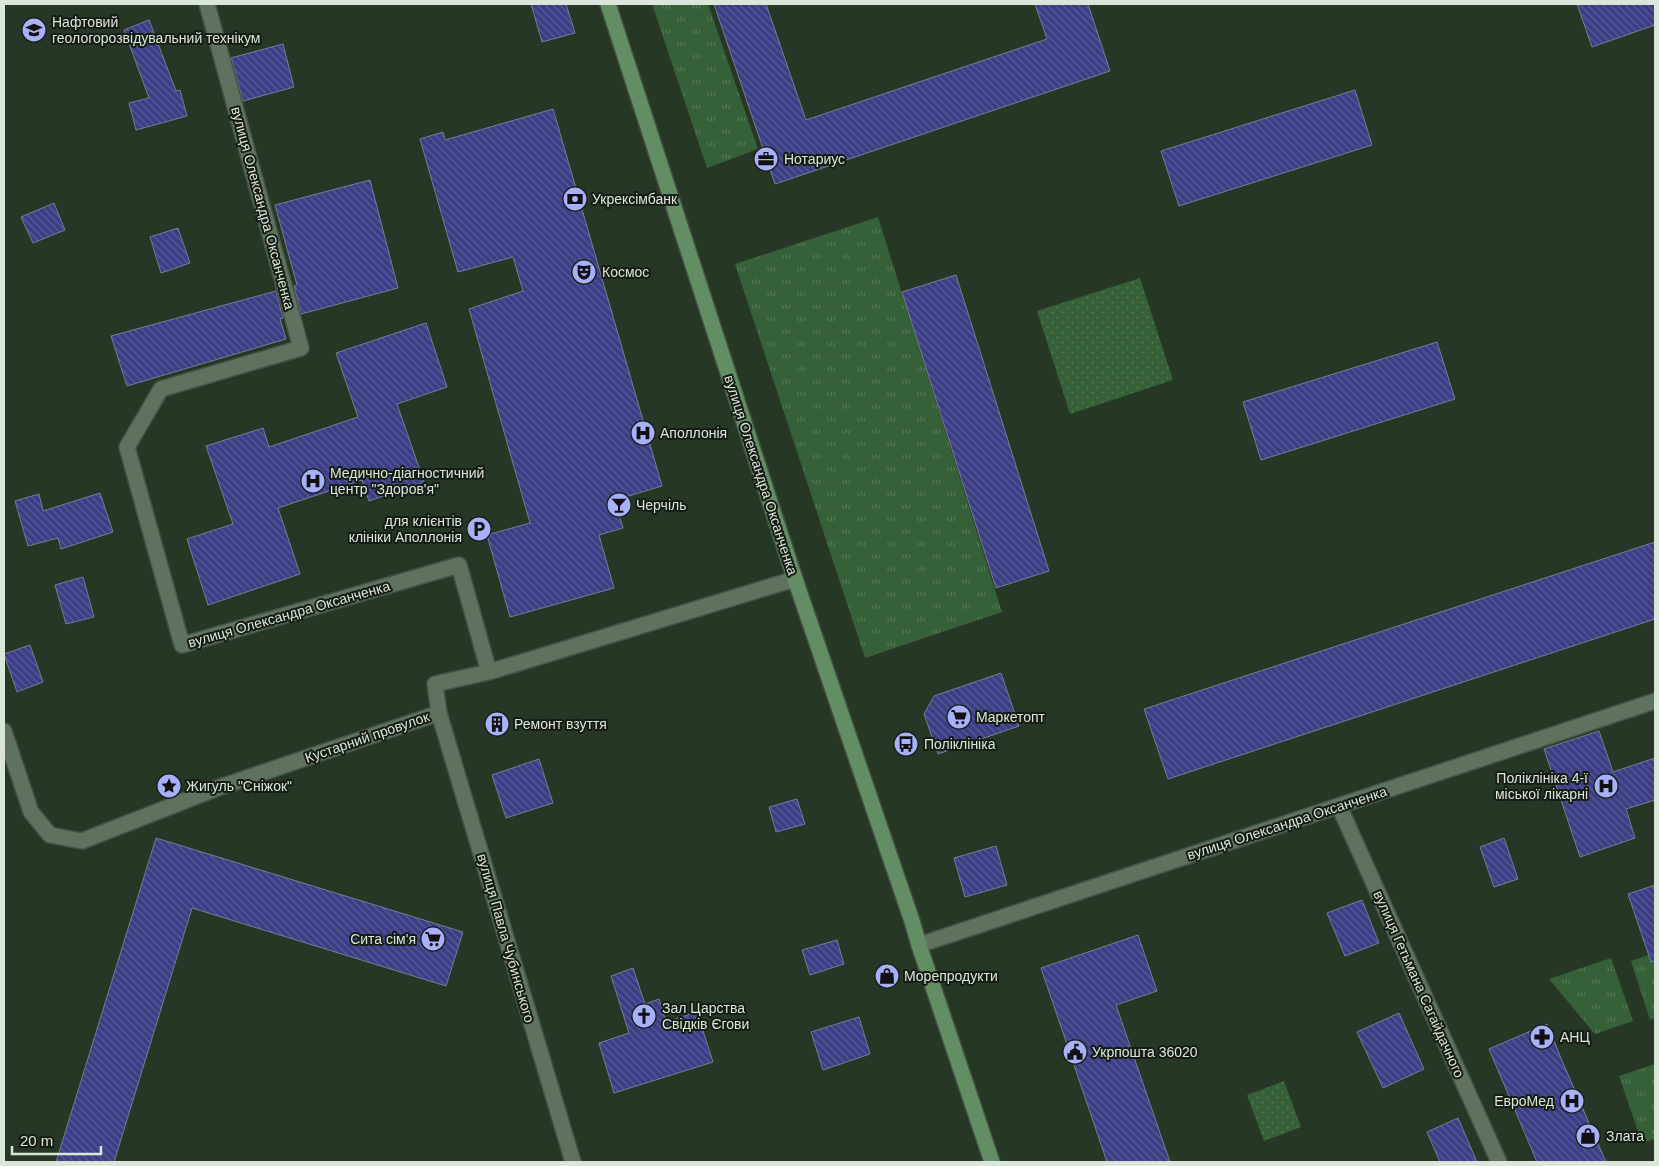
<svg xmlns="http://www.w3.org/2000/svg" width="1659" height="1166" viewBox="0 0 1659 1166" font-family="Helvetica,sans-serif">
<defs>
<pattern id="grass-tufts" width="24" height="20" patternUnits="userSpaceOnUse" patternTransform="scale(1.25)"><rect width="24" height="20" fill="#366037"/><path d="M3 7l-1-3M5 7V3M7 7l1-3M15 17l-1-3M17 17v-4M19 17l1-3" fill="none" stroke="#527753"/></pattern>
<pattern id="park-dots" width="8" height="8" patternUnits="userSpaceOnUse" patternTransform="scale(1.25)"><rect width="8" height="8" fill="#366037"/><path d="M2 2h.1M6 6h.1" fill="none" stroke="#527753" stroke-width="1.8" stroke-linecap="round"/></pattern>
<pattern id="building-back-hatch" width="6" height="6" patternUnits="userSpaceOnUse" patternTransform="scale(1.25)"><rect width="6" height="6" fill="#3c3e85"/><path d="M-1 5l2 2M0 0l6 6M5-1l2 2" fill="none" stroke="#585a96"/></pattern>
</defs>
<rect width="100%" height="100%" fill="#263726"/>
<!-- grass -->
<path fill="url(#grass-tufts)" d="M652,4h56l50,145 -51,19z
M878,217l124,395 -137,46 -130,-394z
M1655,953v65l-5,2 -19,-59z
M1611,958l22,63 -38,13 -46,-55z
M1655,1064v75l-13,4 -23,-67z"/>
<!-- park -->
<path fill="url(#park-dots)" d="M1140,278l33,102 -103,34 -33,-103z
M1284,1081l17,46 -37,14 -17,-46z"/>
<!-- building -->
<path fill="url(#building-back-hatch)" stroke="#787c94" d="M531,4h35l9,29 -33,9z
M714,4h52l40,116 241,-81 -12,-35h53l22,67 -335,113z
M1577,4h78v21l-63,22z
M149,20l27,71 4,-1 7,26 -51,14 -7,-27 20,-5 -25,-68z
M283,44l11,43 -51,14 -12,-43z
M1355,90l17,55 -193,61 -18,-55z
M553,109l109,377 -47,14 8,28 -24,7 15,53 -104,29 -23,-82 43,-12 -61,-214 54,-18 -10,-34 -55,15 -38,-133 23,-7 2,8z
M370,180l28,108 -97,26 -7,-28 3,-1 -22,-80z
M54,203l11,27 -32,13 -12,-26z
M178,228l12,35 -29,10 -11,-36z
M956,275l93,296 -53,17 -94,-296z
M276,291l7,27 -3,1 6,20 -159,47 -16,-50z
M426,323l21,64 -50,17 27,78 -55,19 -7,-21 -84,28 22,66 -92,31 -21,-66 46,-15 -27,-78 57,-18 6,19 89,-30 -22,-64z
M1437,342l18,57 -194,61 -18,-58z
M100,493l13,39 -52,17 -3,-11 -30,8 -13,-45 24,-7 4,17z
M1655,542v77l-487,160 -24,-70z
M83,577l11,40 -28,7 -11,-39z
M30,645l13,37 -26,10 -13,-38z
M1001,673l18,53 -81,28 -14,-40 10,-18z
M1599,731l14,41 42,-14v42l-29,9 9,29 -55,19 -36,-108z
M539,759l14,44 -47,15 -14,-43z
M797,799l8,25 -29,8 -7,-25z
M156,838l307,94 -17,54 -254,-78 -78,254h-58z
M1504,838l14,41 -24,8 -14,-40z
M996,846l11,39 -42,12 -11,-39z
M1655,885v76l-4,1 -23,-68z
M1362,900l17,43 -34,13 -18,-43z
M1138,935l19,56 -41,14 54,157h-63l-66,-194z
M837,940l7,24 -34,11 -8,-25z
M633,968l12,36 14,-5 7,23 31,-10 16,50 -99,31 -15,-50 30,-10 -18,-57z
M1399,1013l25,56 -41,19 -26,-56z
M859,1017l11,37 -47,16 -12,-38z
M1547,1024l16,39 43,99h-69l-48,-113z
M1458,1118l19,44h-37l-13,-30z"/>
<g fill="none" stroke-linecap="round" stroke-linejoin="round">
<defs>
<path id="minor" d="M207,4l94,344 -140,41 -34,58 55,198 277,-80 30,107
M439,713l134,449
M4,731l27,81 19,23 32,6 138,-54 219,-74 -4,-29 54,-12 306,-93
M1339,806l160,356
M919,945l736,-244"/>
<path id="major" d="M608,4l187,575 117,342 7,24 73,217"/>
</defs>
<!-- minor casing -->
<use href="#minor" stroke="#435243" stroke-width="18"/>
<!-- major casing -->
<use href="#major" stroke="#435243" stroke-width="18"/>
<!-- minor -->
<use href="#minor" stroke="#5f725f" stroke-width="15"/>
<!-- major -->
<use href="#major" stroke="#638e63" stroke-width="15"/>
</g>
<!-- icons -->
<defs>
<symbol id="university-disc" viewBox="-11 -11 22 22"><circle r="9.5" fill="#a8b0fc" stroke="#151c14"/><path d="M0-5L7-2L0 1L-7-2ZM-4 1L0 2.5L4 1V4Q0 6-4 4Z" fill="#111"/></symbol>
<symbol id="office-disc" viewBox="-11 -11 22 22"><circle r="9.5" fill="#a8b0fc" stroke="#151c14"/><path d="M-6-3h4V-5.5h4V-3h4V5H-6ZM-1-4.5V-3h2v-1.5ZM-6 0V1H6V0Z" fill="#111"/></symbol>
<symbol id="bank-disc" viewBox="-11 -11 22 22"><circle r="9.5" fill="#a8b0fc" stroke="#151c14"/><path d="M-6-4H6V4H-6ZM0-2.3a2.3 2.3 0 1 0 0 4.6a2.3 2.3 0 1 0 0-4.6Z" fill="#111"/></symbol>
<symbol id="theatre-disc" viewBox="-11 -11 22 22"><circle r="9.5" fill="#a8b0fc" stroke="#151c14"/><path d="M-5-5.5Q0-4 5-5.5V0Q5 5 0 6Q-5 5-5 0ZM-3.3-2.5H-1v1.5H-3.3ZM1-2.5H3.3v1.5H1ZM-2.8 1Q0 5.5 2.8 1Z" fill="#111"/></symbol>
<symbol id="hospital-disc" viewBox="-11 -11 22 22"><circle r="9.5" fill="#a8b0fc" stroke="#151c14"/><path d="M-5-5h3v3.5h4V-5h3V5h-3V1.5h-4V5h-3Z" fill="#111"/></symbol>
<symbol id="bar-disc" viewBox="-11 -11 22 22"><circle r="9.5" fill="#a8b0fc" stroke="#151c14"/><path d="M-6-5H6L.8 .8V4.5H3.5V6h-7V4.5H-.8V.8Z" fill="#111"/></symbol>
<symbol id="parking-disc" viewBox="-11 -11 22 22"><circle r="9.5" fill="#a8b0fc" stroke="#151c14"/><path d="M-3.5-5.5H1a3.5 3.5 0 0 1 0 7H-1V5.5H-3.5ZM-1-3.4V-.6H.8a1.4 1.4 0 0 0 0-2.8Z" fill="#111"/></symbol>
<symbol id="supermarket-disc" viewBox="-11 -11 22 22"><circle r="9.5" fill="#a8b0fc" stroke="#151c14"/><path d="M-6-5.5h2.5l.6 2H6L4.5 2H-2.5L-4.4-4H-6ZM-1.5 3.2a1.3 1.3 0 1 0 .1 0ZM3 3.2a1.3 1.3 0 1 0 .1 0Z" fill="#111"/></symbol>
<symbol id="building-disc" viewBox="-11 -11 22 22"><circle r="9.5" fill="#a8b0fc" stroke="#151c14"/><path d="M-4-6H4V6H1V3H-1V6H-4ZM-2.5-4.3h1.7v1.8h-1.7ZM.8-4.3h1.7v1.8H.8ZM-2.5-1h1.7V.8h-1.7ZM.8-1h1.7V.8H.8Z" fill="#111"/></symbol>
<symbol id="bus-disc" viewBox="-11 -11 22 22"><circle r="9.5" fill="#a8b0fc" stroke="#151c14"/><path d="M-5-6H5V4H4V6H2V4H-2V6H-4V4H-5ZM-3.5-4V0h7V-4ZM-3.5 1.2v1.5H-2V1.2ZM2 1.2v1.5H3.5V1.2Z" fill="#111"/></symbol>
<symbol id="sight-disc" viewBox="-11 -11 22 22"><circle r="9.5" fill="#a8b0fc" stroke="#151c14"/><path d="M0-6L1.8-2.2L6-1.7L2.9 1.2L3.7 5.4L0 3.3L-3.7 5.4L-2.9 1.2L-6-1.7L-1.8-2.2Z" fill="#111"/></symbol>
<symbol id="shop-disc" viewBox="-11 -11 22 22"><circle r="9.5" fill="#a8b0fc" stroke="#151c14"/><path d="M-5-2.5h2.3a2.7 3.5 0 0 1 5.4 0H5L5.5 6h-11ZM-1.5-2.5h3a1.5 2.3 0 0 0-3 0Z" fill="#111"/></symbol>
<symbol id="church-disc" viewBox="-11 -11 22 22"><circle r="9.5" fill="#a8b0fc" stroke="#151c14"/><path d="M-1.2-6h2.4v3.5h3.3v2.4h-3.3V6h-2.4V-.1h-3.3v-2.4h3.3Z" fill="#111"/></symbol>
<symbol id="pharmacy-disc" viewBox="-11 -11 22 22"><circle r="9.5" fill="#a8b0fc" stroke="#151c14"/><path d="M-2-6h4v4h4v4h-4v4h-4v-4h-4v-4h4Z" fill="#111"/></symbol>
<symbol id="civic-disc" viewBox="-11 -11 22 22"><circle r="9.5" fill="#a8b0fc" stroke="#151c14"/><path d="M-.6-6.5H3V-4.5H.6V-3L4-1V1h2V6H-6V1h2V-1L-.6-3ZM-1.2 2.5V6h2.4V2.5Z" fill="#111"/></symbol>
</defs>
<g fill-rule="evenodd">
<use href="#university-disc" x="20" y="16" width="28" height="28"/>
<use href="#office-disc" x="752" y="145" width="28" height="28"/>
<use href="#bank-disc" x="561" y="185" width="28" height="28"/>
<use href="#theatre-disc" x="570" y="258" width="28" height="28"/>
<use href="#hospital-disc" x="629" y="419" width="28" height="28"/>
<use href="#hospital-disc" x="299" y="467" width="28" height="28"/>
<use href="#bar-disc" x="605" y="491" width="28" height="28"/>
<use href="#parking-disc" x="465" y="515" width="28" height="28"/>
<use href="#supermarket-disc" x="945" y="703" width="28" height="28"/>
<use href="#building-disc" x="483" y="710" width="28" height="28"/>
<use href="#bus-disc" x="892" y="730" width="28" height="28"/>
<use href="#sight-disc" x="155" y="772" width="28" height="28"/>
<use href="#hospital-disc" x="1592" y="772" width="28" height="28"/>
<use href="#supermarket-disc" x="419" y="925" width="28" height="28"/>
<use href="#shop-disc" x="873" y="962" width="28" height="28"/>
<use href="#church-disc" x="630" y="1002" width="28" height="28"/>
<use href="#pharmacy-disc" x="1528" y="1023" width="28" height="28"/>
<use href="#civic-disc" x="1061" y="1038" width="28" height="28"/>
<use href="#hospital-disc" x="1558" y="1087" width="28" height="28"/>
<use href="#shop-disc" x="1574" y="1122" width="28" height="28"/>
</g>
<g text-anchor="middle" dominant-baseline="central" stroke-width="4" stroke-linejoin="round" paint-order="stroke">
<!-- poi labels -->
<g font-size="14" fill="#dbe6db" stroke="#151c14" text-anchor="start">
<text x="52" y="22">Нафтовий<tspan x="52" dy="16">геологорозвідувальний технікум</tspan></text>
<text x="784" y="159">Нотариус</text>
<text x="592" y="199">Укрексімбанк</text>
<text x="602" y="272">Космос</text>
<text x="660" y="433">Аполлонія</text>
<text x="330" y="473">Медично-діагностичний<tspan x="330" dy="16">центр "Здоров'я"</tspan></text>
<text x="636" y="505">Черчіль</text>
<text x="462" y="521" text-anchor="end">для клієнтів<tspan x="462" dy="16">клініки Аполлонія</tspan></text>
<text x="976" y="717">Маркетопт</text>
<text x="514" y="724">Ремонт взуття</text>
<text x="924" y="744">Поліклініка</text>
<text x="1588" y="778" text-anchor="end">Поліклініка 4-ї<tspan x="1588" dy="16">міської лікарні</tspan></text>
<text x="186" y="786">Жигуль "Сніжок"</text>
<text x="416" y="939" text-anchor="end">Сита сім'я</text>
<text x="904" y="976">Морепродукти</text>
<text x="662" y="1008">Зал Царства<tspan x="662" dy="16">Cвідків Єгови</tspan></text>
<text x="1560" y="1037">АНЦ</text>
<text x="1092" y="1052">Укрпошта 36020</text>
<text x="1554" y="1101" text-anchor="end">ЕвроМед</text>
<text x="1606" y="1136">Злата</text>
</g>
<!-- street labels -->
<g font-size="14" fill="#dbe6db" stroke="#151c14">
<text transform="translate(263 208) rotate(75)">вулиця Олександра Оксанченка</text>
<text transform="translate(761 475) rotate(72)">вулиця Олександра Оксанченка</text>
<text transform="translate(289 614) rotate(-16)">вулиця Олександра Оксанченка</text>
<text transform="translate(367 737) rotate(-19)">Кустарний провулок</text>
<text transform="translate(1287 823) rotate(-18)">вулиця Олександра Оксанченка</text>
<text transform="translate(506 938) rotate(74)">вулиця Павла Чубинського</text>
<text transform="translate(1419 984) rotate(66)">вулиця Гетьмана Сагайдачного</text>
</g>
</g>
<!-- border -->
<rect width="1659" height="1166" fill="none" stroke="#dbe6db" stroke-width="10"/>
<!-- scale -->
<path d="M12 1146v8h89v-8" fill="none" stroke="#dbe6db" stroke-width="2.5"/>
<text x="20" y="1146" font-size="15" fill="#dbe6db" stroke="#151c14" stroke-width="4" paint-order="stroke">20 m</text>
</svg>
